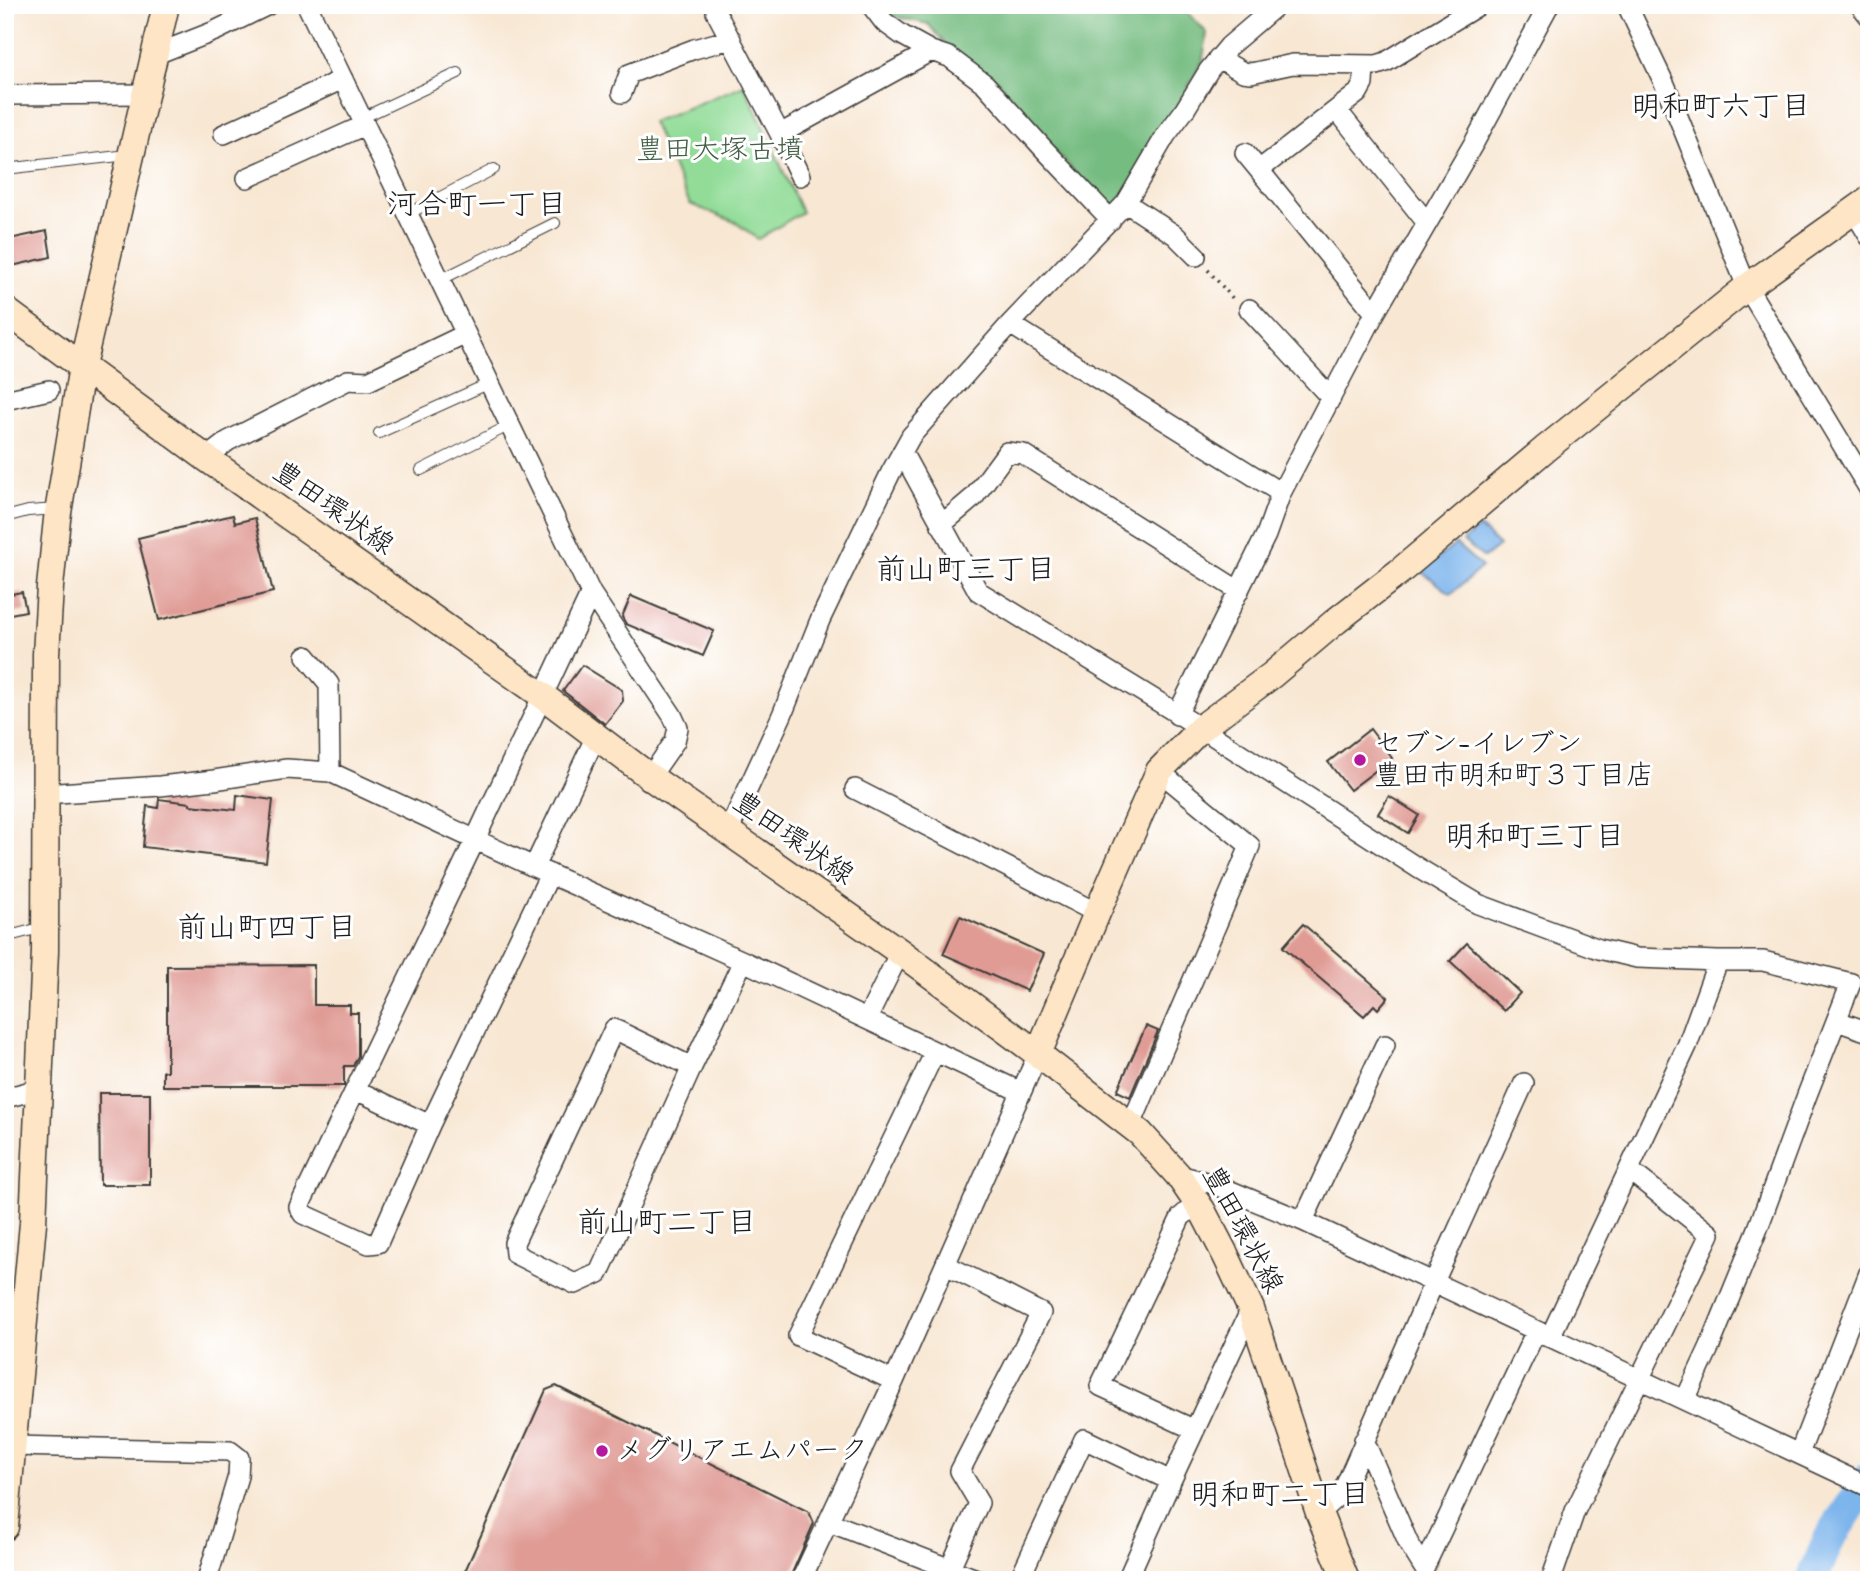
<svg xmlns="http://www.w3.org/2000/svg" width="1874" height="1585" viewBox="0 0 1874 1585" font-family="Mynerve,'Klee One',sans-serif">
<rect width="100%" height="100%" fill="#fff"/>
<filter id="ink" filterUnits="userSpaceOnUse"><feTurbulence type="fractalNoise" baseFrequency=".0143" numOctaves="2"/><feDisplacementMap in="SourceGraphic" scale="14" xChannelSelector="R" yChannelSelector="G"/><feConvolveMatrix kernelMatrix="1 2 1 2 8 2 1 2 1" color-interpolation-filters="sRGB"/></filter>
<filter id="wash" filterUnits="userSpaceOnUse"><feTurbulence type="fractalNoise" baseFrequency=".00686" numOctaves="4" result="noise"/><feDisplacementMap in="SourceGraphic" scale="28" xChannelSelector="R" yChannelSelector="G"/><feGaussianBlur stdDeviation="1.57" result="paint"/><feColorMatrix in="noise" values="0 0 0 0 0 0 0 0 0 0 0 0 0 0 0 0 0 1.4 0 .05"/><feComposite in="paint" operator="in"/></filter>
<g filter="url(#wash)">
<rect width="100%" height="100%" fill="#f8e7d3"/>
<!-- green -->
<path fill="#92dc98" stroke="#577c5a" stroke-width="2" d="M744,85l58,127 -44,27 -23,-17 -45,-18 -38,-82z"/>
<!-- forest -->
<path fill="#75bc80" stroke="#486c4e" stroke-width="2" d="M887,5h294l26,28 -4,27 -77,143 -20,2 -55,-58 -53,-66 -48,-32 -22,-25 -36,-8z"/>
<!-- water -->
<path fill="#7cb4ec" stroke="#4c6884" stroke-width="2" d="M1479,527l20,19 -15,12 -21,-17z
M1456,544l26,23 -31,27 -30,-23z"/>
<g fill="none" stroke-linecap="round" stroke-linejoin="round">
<!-- river -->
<path stroke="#7cb4ec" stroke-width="32" d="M1812,1580l17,-41 40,-61"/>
</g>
<g id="blocks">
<!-- building -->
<path fill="#e09b95" d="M47,231l4,26 -39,9v-3l-7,1v-24z
M233,515l2,8 20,-5 18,74 -114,28 -21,-82z
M22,592l4,19 -21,4v-20z
M631,596l83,35 -11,25 -77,-32 -4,-7z
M582,665l40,25 1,11 -18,23 -42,-33z
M1370,729l22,29 -42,32 -22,-28z
M237,795l36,5 -7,62 -123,-15 4,-41 11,2 1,-9 31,4v2l46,5z
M1389,796l30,19 -11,18 -30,-19z
M960,916l84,38 -17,37 -84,-37z
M1303,924l85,73 -10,12 -4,-4 -10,11 -81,-69z
M1467,943l53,50 -16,18 -54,-50z
M314,965v40h36v8h8v43l-5,10h-9v20h-181v-15h4v-105z
M1146,1026l12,5 -28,66 -13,-6z
M99,1093h51v92h-50z
M556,1386l253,126 5,11 -25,57h-328l85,-190z"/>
</g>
</g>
<g filter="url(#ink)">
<use href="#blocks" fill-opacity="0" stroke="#3d3a37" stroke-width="2"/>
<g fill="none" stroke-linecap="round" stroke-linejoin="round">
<defs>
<path id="lane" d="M362,118l96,-45
M5,169l123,-14
M408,214l86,-45
M440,280l115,-57
M379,433l111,-50
M421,470l89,-45
M5,517l23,-6 30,-2
M5,937l39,-10"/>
<path id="street" d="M307,5l284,588 81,122 6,13 -3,13 -25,36
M871,5l13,17 18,13 29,16 18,6 36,27 57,63 69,73
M1627,5l39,82 81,200 122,202
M1860,5l9,11
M716,12l64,122 151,-83
M154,55l61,-24 53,-26
M1218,58l25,14 8,1 42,-9 84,1 9,-3 93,-57
M1364,65l-1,19 -5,9 -99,77 116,143
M622,93l7,-19 65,-25 37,-10
M5,95l141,-1
M1337,110l90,113
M224,134l119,-55
M780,134l20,42
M1245,153l14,17
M247,178l118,-53
M1126,203l49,32 21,21
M1854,211l15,25
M1249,309l82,89
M1010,324l271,169
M5,400l44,-10
M902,452l76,139 223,137 217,140 60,36 121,45 38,9 81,3
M206,458l22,-17 120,-61 20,1 98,-47
M941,525l33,-28 33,-45 16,2 216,137
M306,656l23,28 1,88
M1177,715l89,-180 15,-42 94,-180 100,-172 74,-136
M855,789l242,124
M44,794l116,-8 54,-6 73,-11 43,3 204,95 209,94 278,131
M728,832l54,-117 38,-95 71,-148 20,-36 99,-112 116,-121 40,-68 18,-24 25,-41 20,-24 48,-41
M534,867l62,-131
M550,874l-120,251 -52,118 -9,1 -66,-30 -4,-7 176,-367 116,-247
M867,1019l33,-67
M1837,1021l32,11
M692,1067l-78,-38 -100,214 1,11 60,30 24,-11 93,-206 51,-106
M356,1090l74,35
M5,1098l34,-9
M1131,1125l119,-279 -91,-75
M1178,1175l36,9 89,37 566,266
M1303,1221l82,-176
M946,1265l95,48 -81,158 19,32 -29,65
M1550,1337l137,-291 31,-85h45l88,22 -44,112 -50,136 -47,115 -25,54
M894,1381l-96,-45 137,-284
M1195,1430l-95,-44 81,-169 16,-14
M1364,1440l44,102 16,26 112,-237
M13,1446l217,5 9,7 -1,18 -31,104
M1799,1454l70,-181
M1319,1513l24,-22 91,-209 90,-199
M829,1522l150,58
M801,1580l93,-199 144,-327
M1019,1580l65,-141 87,42
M1127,1580l44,-99 80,-172
M1551,1580l24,-69 135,-277 -81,-64"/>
<path id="secondary" d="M5,310l201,148 337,238 107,81 250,175 138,102 102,79 38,42 24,35 24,46 25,53 68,204 27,67
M1038,1054l59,-141 62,-142 42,-43 71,-53 64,-54 63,-49 146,-123 202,-162 122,-87
M5,1527l28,-304 12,-272 1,-297 4,-67 7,-68 25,-153 84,-361"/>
</defs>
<!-- lane casing -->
<use href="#lane" stroke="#3d3a37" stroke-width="12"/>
<!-- street casing -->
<use href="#street" stroke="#3d3a37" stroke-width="22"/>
<!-- secondary casing -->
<use href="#secondary" stroke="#3d3a37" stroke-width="29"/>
<!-- path -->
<path stroke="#3d3a37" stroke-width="3.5" stroke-dasharray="2 5" stroke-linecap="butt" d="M1208,270l27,31"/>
<!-- lane -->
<use href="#lane" stroke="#fff" stroke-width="10"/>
<!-- street -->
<use href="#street" stroke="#fff" stroke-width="19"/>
<!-- secondary -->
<use href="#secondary" stroke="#fde5c5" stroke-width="26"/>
</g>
</g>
<!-- markers -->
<g fill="#b5179e" stroke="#fff" stroke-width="2.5">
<circle cx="1360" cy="760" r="7"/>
<circle cx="602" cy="1451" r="7"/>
</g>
<g text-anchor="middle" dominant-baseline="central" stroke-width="6" stroke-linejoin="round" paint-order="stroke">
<!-- park labels -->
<g font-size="28" fill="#455f47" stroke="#fff">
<text x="720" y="150">豊田大塚古墳</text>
</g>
<!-- street labels -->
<g font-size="28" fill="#1c1c1c" stroke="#fff">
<text transform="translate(333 509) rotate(35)">豊田環状線</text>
<text transform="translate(793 839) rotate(35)">豊田環状線</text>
<text transform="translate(1242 1230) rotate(62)">豊田環状線</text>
</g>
<!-- poi labels -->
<g font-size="28" fill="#1c1c1c" stroke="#fff" text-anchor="start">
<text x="1374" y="744">セブン-イレブン<tspan x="1374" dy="32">豊田市明和町３丁目店</tspan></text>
<text x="616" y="1451">メグリアエムパーク</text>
</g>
<!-- neighbourhood labels -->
<g font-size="30" fill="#1c1c1c" stroke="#fff">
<text x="1721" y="107">明和町六丁目</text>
<text x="477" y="205">河合町一丁目</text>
<text x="966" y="570">前山町三丁目</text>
<text x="1535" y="837">明和町三丁目</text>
<text x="267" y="928">前山町四丁目</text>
<text x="667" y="1223">前山町二丁目</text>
<text x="1280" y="1495">明和町二丁目</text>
</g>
</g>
<!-- margin -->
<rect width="1874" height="1585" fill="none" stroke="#fff" stroke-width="28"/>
</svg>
